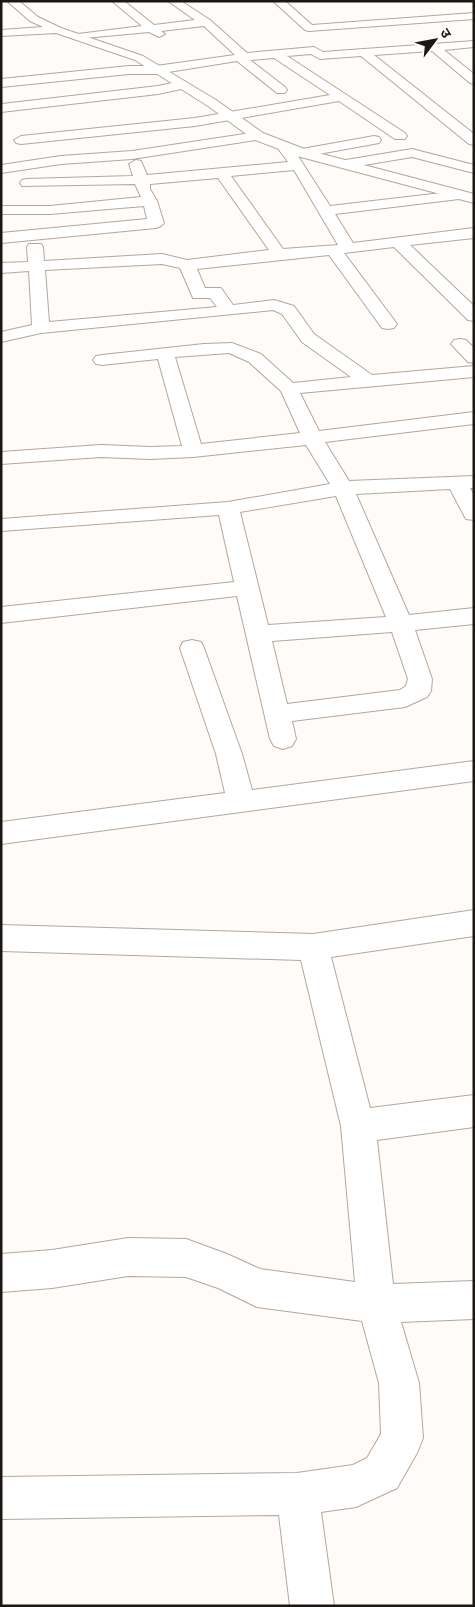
<svg xmlns="http://www.w3.org/2000/svg" width="475" height="1607" viewBox="0 0 475 1607" font-family="'Fira Sans','Noto Sans Devanagari',sans-serif">
<rect width="100%" height="100%" fill="#fefbf8"/>
<g fill="none" stroke-linecap="round" stroke-linejoin="round">
<defs>
<path id="minor" d="M112,1h12l30,24 41,-5 -27,-19h13l29,19 37,33 67,-6 9,5 151,-11v6l-30,3 30,24v10l-4,-1 -38,-32 -58,4 100,79v11l-5,-1 -108,-88 -41,3 -9,-5 -24,2 118,77 2,3 -2,3h-10l-56,-38 -144,25 -174,18 -5,-1 -2,-3 7,-4 174,-18 135,-23 -56,-37 -24,2 35,27 2,3 -2,3h-8l-40,-32 -81,13h-27l-128,13v-8l128,-13h27l79,-11 -31,-29 -43,5 4,3 -6,3 -10,-5 -75,7 -2,-2 6,-3 64,-8z
M273,1h12l27,24 162,-12v6l-165,12 -4,-1z
M182,81l4,1 2,3 -2,3 -28,6 -157,18 1,-8 156,-18z
M258,132l7,4 -2,3 -131,20 -71,5 -60,9v-8l60,-9 71,-5z
M374,136l5,1 2,3 -2,3 -77,14 -4,-1 32,50 129,-15 5,1 2,3 -2,3 -5,1 -124,15 18,29 121,-15v10l-64,7 64,61v15l-6,-1 -74,-73 -50,6 53,71 -3,4 -6,1 -6,-1 -53,-73 -132,14 8,19h16l12,17 41,-5 20,6 20,28 58,41 102,-9v11l-174,16 19,38 155,-19v12l-149,18 24,39 125,-5v12h-4l4,7v25l-8,-1 -16,-30 -94,5 53,121 65,-7v16l-59,6 17,49 -1,12 -4,6 -22,10 -113,14 4,18 -4,7 -9,3 -9,-3 -4,-7 -33,-143 -236,27v-16l233,-25 -15,-67 -218,16v-12l227,-17 102,-18 -24,-39 -113,12 -43,2 -49,-2 -100,7v-12l100,-7 49,2 32,-1 -24,-87 -56,6 -6,-1 -3,-4 3,-4 6,-1 102,-11 28,-1 29,11 32,29 58,-6 -49,-35 -20,-28 -9,-4 -232,23 -40,9v-10l31,-7 -3,-54 -28,2v-10l27,-1 -1,-15 2,-3h12l2,3 1,14 118,-7 25,6 82,-10 -51,-72 -68,6v5l7,12 7,22 -3,3 -5,2 -155,15v-10l146,-14 -3,-13 -94,8h-49v-8h49l91,-9 -6,-13 -113,2 -2,-3 2,-3 5,-1 106,-3 -4,-12 7,-4 5,1 6,14 141,-13 -11,-15 2,-3h10l6,9 7,-4zM294,170l44,75 -55,4 -52,-73zM162,264l18,4 13,30h17l7,9 -168,15 -4,-52zM229,353l20,9 32,29 19,42 -99,11 -26,-87zM336,496l50,121 -118,8 -28,-113zM392,632l16,47 -2,7 -6,4 -113,14 -15,-63z
M412,149l62,16v8l-62,-16 -66,11 -7,-4 7,-4z
M460,339l6,1 8,8v15l-6,-1 -17,-18 3,-4z
M192,640l9,2 3,6 38,106 10,36 222,-29v20l-473,63v-22l224,-29 -9,-39 -36,-106 3,-6z
M474,910v26l-143,21 39,151 104,-13v32l-97,13 16,144 81,-3v38l-73,3 18,61 4,55 -6,15 -20,35 -41,19 -35,5 13,94h-44l-11,-91 -278,4v-42l296,-4 56,-8 14,-7 14,-24 -2,-51 -17,-62 -105,-14 -39,-19 -32,-11 -58,-1 -76,12 -51,4v-38l51,-4 76,-12 58,1 41,15 33,15 95,13 -14,-156 -40,-166 -300,-9v-26l312,9z"/>
<path id="tertiary" d="M7,1h12l19,16 23,11 82,28 73,44 47,33 44,17 167,44v9l-177,-47 -44,-17 -45,-33 -73,-46 -79,-27 -55,3v-6l42,-3 -13,-6z"/>
</defs>
<!-- minor casing -->
<use href="#minor" stroke="#b3a79a" stroke-width="2"/>
<!-- tertiary casing -->
<use href="#tertiary" stroke="#b3a79a" stroke-width="2"/>
<!-- minor -->
<use href="#minor" fill="#fff" fill-rule="evenodd"/>
<!-- tertiary -->
<use href="#tertiary" fill="#fff" fill-rule="evenodd"/>
</g>
<!-- border -->
<rect width="475" height="1607" fill="none" stroke="#1b1712" stroke-width="5"/>
<!-- north arrow -->
<g transform="translate(435 40) rotate(58)" stroke="#fefbf8" stroke-width="4" paint-order="stroke">
<path d="M0-4L9 19L0 12L-9 19Z" fill="#1b1712"/>
<text y="-8" font-size="14" font-weight="bold" text-anchor="middle" fill="#1b1712">उ</text>
</g>
</svg>
